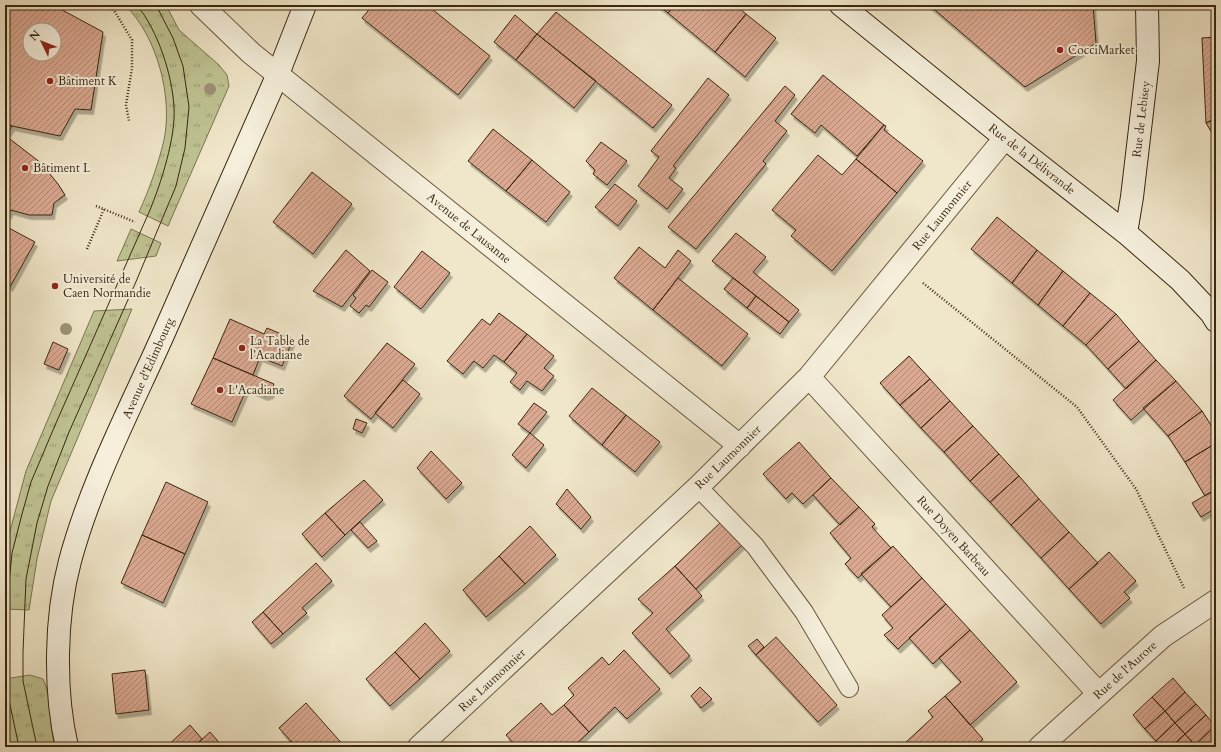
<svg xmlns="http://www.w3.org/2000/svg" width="1221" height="752" viewBox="0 0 1221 752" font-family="Cardo,serif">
<defs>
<pattern id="grass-tufts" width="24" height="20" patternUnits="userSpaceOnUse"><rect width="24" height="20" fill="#bfc393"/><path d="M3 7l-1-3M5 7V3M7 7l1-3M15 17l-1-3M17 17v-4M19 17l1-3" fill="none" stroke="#9c9e76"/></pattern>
<pattern id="building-hatch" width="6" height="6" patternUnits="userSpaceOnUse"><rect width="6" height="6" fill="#dba992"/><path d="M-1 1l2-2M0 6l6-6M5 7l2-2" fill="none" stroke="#b38a76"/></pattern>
<filter id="shadow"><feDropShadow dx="2.5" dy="4.5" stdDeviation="0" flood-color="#0004"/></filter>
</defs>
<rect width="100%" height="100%" fill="#f0e6c9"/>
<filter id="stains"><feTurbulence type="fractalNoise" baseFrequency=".005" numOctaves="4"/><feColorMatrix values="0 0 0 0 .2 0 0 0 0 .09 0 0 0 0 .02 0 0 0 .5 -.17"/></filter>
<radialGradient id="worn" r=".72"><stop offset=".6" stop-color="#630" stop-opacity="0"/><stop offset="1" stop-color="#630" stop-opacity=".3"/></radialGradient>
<!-- grass -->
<path fill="url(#grass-tufts)" stroke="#7c7551" d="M125,5h41l13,25 40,35 8,10 2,11 -61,140 -29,-14c10,-22 19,-47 25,-72 9,-43 -7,-104 -39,-135z
M131,229l30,14 -5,13 -39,5z
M132,309l-81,192 -14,58 -8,51 -24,-1v-59l21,-79 68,-160z
M30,675l13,4c10,20 6,47 12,68h-50v-68z"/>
<!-- building -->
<path fill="url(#building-hatch)" stroke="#39270f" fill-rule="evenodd" filter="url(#shadow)" d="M5,5h48l50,27 -12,78 -16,-1 -15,27 -48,-10 -7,-4zM30,30h24v24h-24z
M373,5h54l63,51 -32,39 -96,-77z
M658,5h17l-7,8z
M675,5h60l11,9 -31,38 -47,-39z
M929,5h164l3,38 -71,44z
M556,12l116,93 -19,23 -116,-94z
M746,14l30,24 -31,39 -30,-25z
M515,15l22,19 -21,26 -22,-18z
M537,34l59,47 -22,27 -58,-48z
M1216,37v81l-10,5 -4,-85z
M823,75l61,50 -27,31 -36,-31 -6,8 -24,-19z
M708,78l21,17 -56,71 3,2 -7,10 14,11 -16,20 -29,-23 21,-29 -8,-6z
M785,86l10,9 -20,26 12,10 -24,30 3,3 -70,85 -28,-22z
M1216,118v21l-10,-16z
M5,122l7,4 -6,10 35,27 17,21 7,11 -11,8 -2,12h-23l-18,-5 -6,10z
M884,125l2,1 -2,4 39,31 -26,32 -41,-34z
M493,129l39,31 -26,31 -38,-30z
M601,142l26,19 -20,24 -14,-11 2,-4 -9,-9z
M818,155l24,20 14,-16 41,34 -65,78 -41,-35 5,-6 -24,-20z
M532,160l38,32 -24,30 -40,-31z
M312,172l40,32 -39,50 -40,-32z
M615,184l22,17 -19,25 -23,-19z
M997,217l40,33 -25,33 -41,-34z
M5,226l30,16 -25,45 -5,-3z
M736,233l30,24 -13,15 46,38 -10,12 -77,-61z
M639,247l26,21 13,-18 13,11 -38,49 -39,-32z
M346,250l24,21 -28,36 -29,-16z
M1037,250l26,21 -25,34 -26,-22z
M422,251l28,22 -29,36 -27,-22z
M372,270l16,12 -19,25 -3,-2 -7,8 -9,-7 6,-8 -3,-3z
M1063,271l27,22 -27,33 -25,-21z
M678,278l70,56 -26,32 -69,-56z
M733,278l23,18 -9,12 -23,-19z
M1090,293l26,21 -30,31 -23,-19z
M756,296l33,26 -9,12 -33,-26z
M499,313l28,21 -23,28 -10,-7 -11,13 -9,-7 -11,13 -16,-13 35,-42 8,6z
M1116,314l23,27 -31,28 -22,-24z
M230,319l34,15 3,-6 26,11 -11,27 -22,-9 -7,18 -40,-17z
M527,334l27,22 -10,12 10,8 -12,15 -15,-10 -7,9 -10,-8 7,-9 -13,-11z
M1139,341l17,19 -30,29 -18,-20z
M53,342l15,7 -9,21 -15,-6z
M387,343l28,21 -44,55 -27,-23z
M909,356l21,23 -30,26 -20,-22z
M213,358l61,26 -3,10 -6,2 -18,-8 -15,34 -41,-18z
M1156,360l20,21 -45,39 -18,-20z
M930,379l20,22 -29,27 -21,-23z
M403,380l17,14 -27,34 -18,-15z
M1176,381l26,30 -34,25 -25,-28z
M592,388l34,27 -24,30 -33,-29z
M950,401l23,25 -29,26 -23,-24z
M534,403l13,9 -17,21 -12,-9z
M1202,411l14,22v10l-31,19 -17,-26z
M626,415l34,27 -25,30 -33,-27z
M356,419l11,4 -5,10 -9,-4z
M973,426l26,28 -29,27 -26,-29z
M530,433l14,12 -18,23 -14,-13z
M799,442l32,36 -28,26 -11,-11 -6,6 -23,-25z
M1216,443v46l-11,7 -20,-34z
M431,451l31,32 -16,16 -29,-31z
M999,454l20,22 -29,26 -20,-21z
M1019,476l20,23 -28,26 -21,-23z
M831,478l28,29 -19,18 -27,-30z
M364,480l19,20 -38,35 -20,-22z
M166,482l42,20 -23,52 -43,-19z
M567,489l24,28 -10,12 -25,-25z
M1216,489v24l-2,-4 -13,8 -9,-14z
M1039,499l30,33 -28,26 -30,-33z
M859,507l16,17 -3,3 19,21 -33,30 -13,-14 6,-6 -21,-25z
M325,513l20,22 -23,22 -20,-23z
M360,522l17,19 -9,7 -17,-18z
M721,522l22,22 -47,45 -21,-23z
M530,526l26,29 -31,29 -26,-28z
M1069,532l29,31 -29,26 -28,-31z
M142,535l43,19 -22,49 -42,-20z
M893,546l29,32 -31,29 -30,-33z
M1109,552l27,29 -12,11 6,6 -29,26 -32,-35z
M499,556l26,28 -39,33 -23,-27z
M316,563l16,18 -30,27 5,5 -24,21 -20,-22z
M675,566l27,30 -36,33 24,27 -20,18 -38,-41 21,-20 -15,-14z
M922,578l24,26 -48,45 -14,-14 9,-7 -11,-13z
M946,604l24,26 -37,34 -24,-26z
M263,612l20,22 -12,10 -19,-22z
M425,623l25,28 -30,28 -25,-27z
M970,630l47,52 -47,43 -25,-29 16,-14 -22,-24z
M776,637l61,68 -19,17 -62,-67z
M757,639l7,8 -8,8 -8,-9z
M624,650l36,39 -33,30 -12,-12 -26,25 -25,-27 10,-10 -6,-7 34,-31 7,8z
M395,652l25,27 -30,27 -24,-27z
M145,670l4,40 -33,4 -4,-40z
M1173,678l12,14 -20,19 -13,-14z
M700,687l12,12 -11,9 -10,-12z
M1185,692l11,12 -21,19 -10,-12z
M945,696l38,43 -9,8h-67l-3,-3 29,-27 -5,-6z
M1152,697l13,14 -20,18 -12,-14z
M306,703l39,44h-49l-17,-19z
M541,703l11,12 12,-10 25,27 -16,15h-56l-11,-12z
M1196,704l10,11 -21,19 -10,-11z
M1165,711l10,12 -19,18 -11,-12z
M1206,715l9,11 -20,19 -10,-11z
M1175,723l10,11 -14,13h-9l-6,-6z
M190,725l12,14 -9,8h-27z
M1215,726l1,21h-19l-2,-2z
M210,732l13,15h-21l-4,-4z
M1185,734l10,11 -3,2h-21z
M291,741l5,6h-12z"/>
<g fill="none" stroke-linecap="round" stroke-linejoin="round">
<defs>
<path id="lane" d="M698,487l57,59 49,66 45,76"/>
<path id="street" d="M201,5l50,48 489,393
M809,377l290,317
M419,747l279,-260 111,-110 196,-239
M1040,747l123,-111 53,-35"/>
<path id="secondary" d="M841,5l164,133 121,95 54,47 31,33 5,8
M1126,233l6,-36 16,-136 -1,-56
M67,747c-13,-56 -12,-130 3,-186 21,-78 60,-152 93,-226 38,-87 76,-174 115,-261l27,-69"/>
</defs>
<!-- lane casing -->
<use href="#lane" stroke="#67573e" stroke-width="20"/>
<!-- street casing -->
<use href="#street" stroke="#67573e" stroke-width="24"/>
<!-- secondary casing -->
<use href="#secondary" stroke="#39270f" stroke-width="24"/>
<!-- path -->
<path stroke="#39270f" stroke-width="2.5" stroke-dasharray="1 2" stroke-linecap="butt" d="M108,5l7,7 17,28v28l-6,37 3,16
M96,206l39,16
M87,249l17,-40
M923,283l154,124 59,82 48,99"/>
<!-- lane -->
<use href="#lane" stroke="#f5efdc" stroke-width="18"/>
<!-- street -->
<use href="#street" stroke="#f5efdc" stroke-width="22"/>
<!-- secondary -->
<use href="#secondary" stroke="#f5efdc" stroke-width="22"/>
<!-- tram -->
<path stroke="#39270f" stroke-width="1" d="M19,747l-10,-47 -3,-46 2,-61 4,-40 10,-39 9,-32 25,-59 94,-213c11,-27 26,-73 24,-103 -2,-33 -16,-76 -37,-102
M37,747l-14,-66v-29l3,-73 11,-56 11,-37 21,-54 66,-148 41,-98 9,-38 4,-41 -6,-41 -10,-28 -17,-33"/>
</g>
<!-- trees -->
<g fill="#9e9275">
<circle cx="210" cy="89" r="6"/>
<circle cx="66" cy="329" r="6"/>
</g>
<!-- markers -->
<g fill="#8f2418" stroke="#f5efdc" stroke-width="1.5">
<circle cx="1060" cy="50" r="4"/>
<circle cx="50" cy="81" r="4"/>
<circle cx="25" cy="168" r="4"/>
<circle cx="55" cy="286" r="4"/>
<circle cx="242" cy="348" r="4"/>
<circle cx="220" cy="390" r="4"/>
</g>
<g text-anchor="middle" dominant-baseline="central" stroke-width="4" stroke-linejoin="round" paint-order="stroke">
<!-- poi labels -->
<g font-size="12" fill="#39270f" stroke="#f5efdc" text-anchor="start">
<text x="1068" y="50">CocciMarket</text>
<text x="58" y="81">Bâtiment K</text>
<text x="33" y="168">Bâtiment L</text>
<text x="63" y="279">Université de<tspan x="63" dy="14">Caen Normandie</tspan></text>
<text x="250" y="341">La Table de<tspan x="250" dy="14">l’Acadiane</tspan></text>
<text x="228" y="390">L'Acadiane</text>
</g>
<!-- street labels -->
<g font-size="12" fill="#39270f" stroke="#f5efdc">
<text transform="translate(1141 119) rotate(-83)">Rue de Lebisey</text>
<text transform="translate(1032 159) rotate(38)">Rue de la Délivrande</text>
<text transform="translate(942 215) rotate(-51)">Rue Laumonnier</text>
<text transform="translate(469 228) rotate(39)">Avenue de Lausanne</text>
<text transform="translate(148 368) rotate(-66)">Avenue d'Edimbourg</text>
<text transform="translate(728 457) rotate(-44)">Rue Laumonnier</text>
<text transform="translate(954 536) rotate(48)">Rue Doyen Barbeau</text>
<text transform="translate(1125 670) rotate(-42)">Rue de l'Aurore</text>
<text transform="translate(492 680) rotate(-43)">Rue Laumonnier</text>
</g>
</g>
<!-- margin -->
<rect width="1221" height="752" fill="none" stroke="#f0e6c9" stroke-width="20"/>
<rect x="6" y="6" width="1209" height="740" fill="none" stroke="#39270f" stroke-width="2"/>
<rect x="10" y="10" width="1201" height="732" fill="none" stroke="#39270f"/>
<!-- north arrow -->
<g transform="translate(42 42) rotate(313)"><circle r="19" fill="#f5efdc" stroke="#aa9f8a"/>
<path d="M0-3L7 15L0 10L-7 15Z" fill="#8f2418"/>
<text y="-6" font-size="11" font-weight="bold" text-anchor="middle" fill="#39270f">N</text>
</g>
<rect width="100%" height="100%" filter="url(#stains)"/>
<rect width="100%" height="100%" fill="url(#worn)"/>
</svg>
